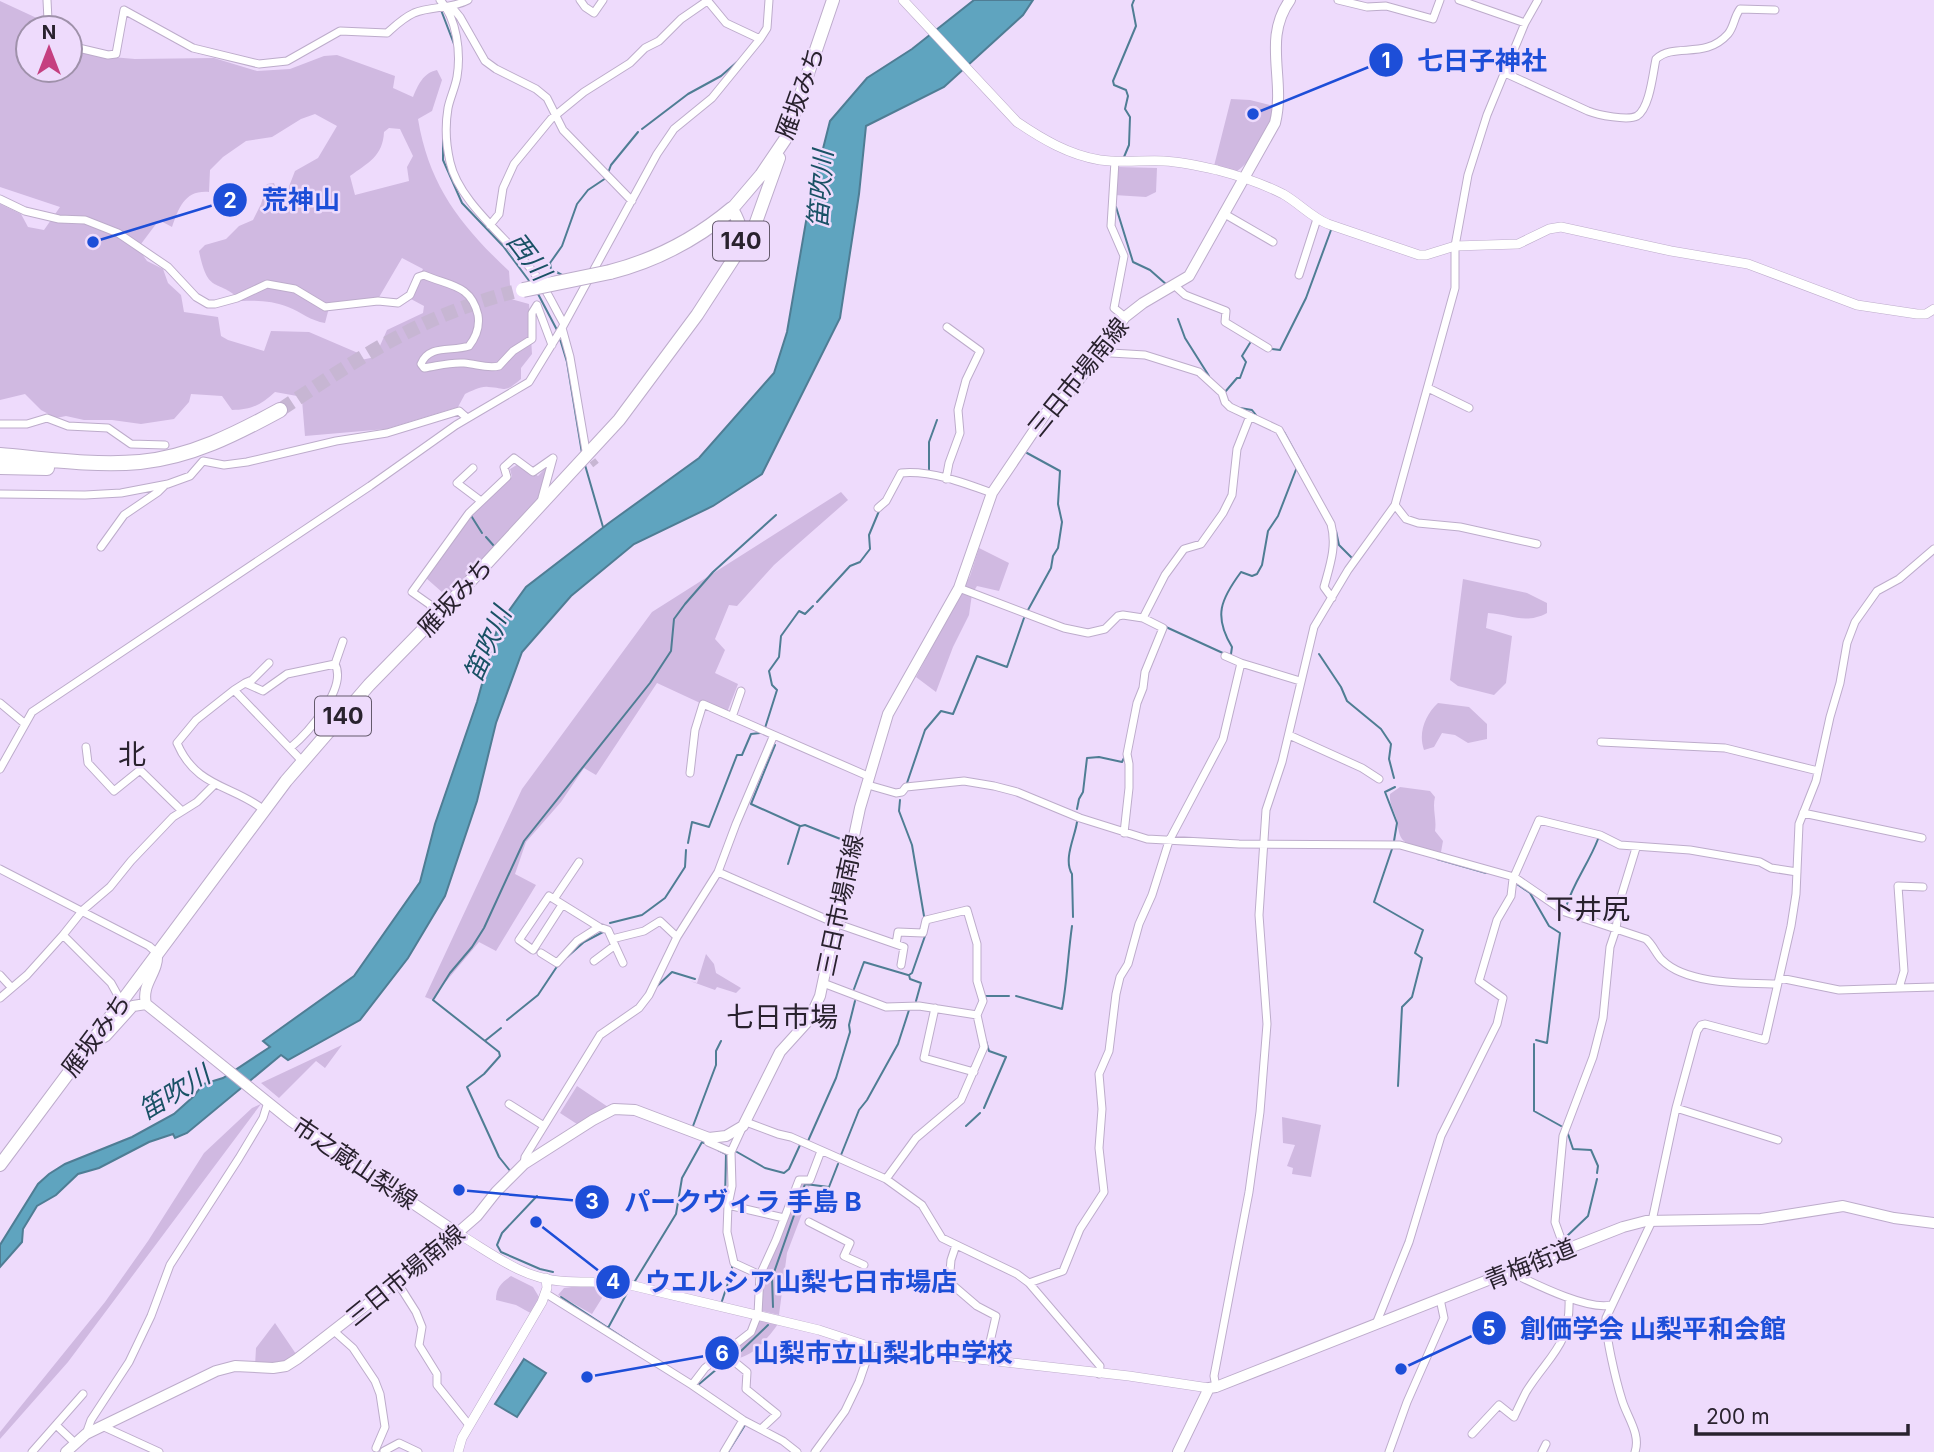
<svg xmlns="http://www.w3.org/2000/svg" width="1934" height="1452" viewBox="0 0 1934 1452" font-family="Inter,'Noto Sans JP',sans-serif">
<rect width="100%" height="100%" fill="#eedbfc"/>
<!-- green -->
<path fill="#d0b9e1" fill-rule="evenodd" d="M0,1l41,19 7,8h-20v42h42v-20l30,6 35,3 79,-1 43,13 33,-2 34,-13 13,-1 58,21 -2,12 20,9c5,-12 10,-24 24,-27l5,10 -10,31 -14,8c11,67 43,107 91,152l2,28 18,5 3,50 -11,14v11c-18,15 -13,9 -33,8 -7,-1 -16,4 -23,7l-7,13 -72,22 -81,7 -3,-36 -5,-4 -22,-4c-14,13 -24,18 -43,18l-10,-14 -31,-2 -2,8 -15,17 -33,5 -29,-4h-28l-18,-4 -10,2 -15,-8 -16,-16 -25,6v-196l21,10 7,13 16,3 16,-23 -60,-20zM315,114l22,12 -19,32 -23,13 -7,18 -9,9 -5,-15 -7,1 -6,20 -8,16 -14,6 -13,13 -21,6 -6,6c9,45 18,26 43,50 15,-1 32,0 46,6 13,5 23,14 37,16l5,-19 48,-5 24,-41 21,11 -14,29 15,8 -1,7 -36,17 -12,27 -14,3 -3,-7 -49,-21 -38,-1 -7,20 -36,-11 -7,-4 -3,-19 -34,-5 -3,-17 -13,-12 -5,-14 -16,-8 -9,-13 21,-28 13,7c7,-20 13,-37 37,-35l1,-22 13,-13 23,-16 26,-4 29,-18zM389,128l11,1 13,27 -6,11 2,14 -54,14 -5,-19c18,-13 33,-20 34,-44z
M1231,99l19,1 28,7c-6,23 -23,51 -42,65l-22,-6z
M1118,167l39,1 -1,24 -10,5 -32,-2z
M520,463l18,13 12,-13 -11,37 -88,100 -25,-22 43,-65 43,-36 -2,-8z
M841,492l7,8 -74,65 -37,41 -8,-1 -14,34 10,11 -10,23 23,11 -12,31 -69,-32 -61,92 -12,-7 -23,34 -35,40 -11,32 21,11 -40,66 -17,-9 -41,49 -5,9 -8,-3 97,-208 130,-177z
M979,548l30,15 -10,28 -22,-5 -5,8 -3,21 -16,32 -17,45 -20,-15 54,-101z
M1463,579l64,14 20,10v10c-22,12 -37,1 -59,0l-2,15 26,8 -6,47 -12,12 -36,-9 -8,-6z
M1438,703l31,4 18,17v15l-19,4 -13,-8 -13,-2 -8,14 -10,3c-6,-17 1,-35 14,-47z
M1400,787l30,4 5,6c-3,12 2,22 0,34l8,10 -2,11c-10,0 -33,-5 -39,-13 -4,-5 -4,-16 -6,-22 -3,-8 -7,-15 -6,-23z
M706,954l8,10 2,9 25,15 -5,5 -19,-6 -2,3 -25,-9 7,2z
M342,1045l-17,23 -9,-7 -37,37 -18,-15z
M577,1086l34,23 -31,17 -20,-13z
M261,1104l-193,258 -68,77v-7l105,-130 43,-61 56,-88 48,-45z
M1282,1117l39,8 -10,52 -19,-3 1,-6 -6,-2 8,-21 -12,-2z
M799,1180h11l-2,18 -21,55 -8,62 -21,-5 2,-35z
M511,1276l22,11 9,15 -8,13 -18,-10 -20,-5c0,-12 5,-17 15,-24z
M579,1286l30,1 -17,27 -34,-19 6,-7z
M761,1319l17,5c-11,15 -25,33 -44,35l-9,-5z
M275,1323l21,31 -10,12h-31l1,-18z"/>
<!-- water -->
<path fill="#5fa4bf" stroke="#4f7d94" stroke-width="2" d="M974,0h59l-10,15 -79,72 -78,39 -7,68 -19,124 -78,156 -49,32 -79,38 -63,52 -49,56 -26,71 -19,78 -32,95 -37,62 -48,62 -72,40 -7,-5 -94,78 -12,5 -2,-4 -24,8 -50,26 -21,6 -22,21 -19,11 -14,23 -1,13 -22,25v-22l38,-61 11,-10 16,-10 67,-27 42,-23 20,-18 9,-12 20,-6 47,-31 -7,-6 91,-65 66,-94 15,-58 42,-122 21,-76 28,-39 83,-64 90,-65 75,-85 13,-41 22,-128 21,-83 37,-43 45,-29z
M524,1359l22,14 -29,44 -22,-13z"/>
<g fill="none" stroke-linecap="round" stroke-linejoin="round">
<!-- stream -->
<path stroke="#4f7d94" stroke-width="2" d="M441,10l13,34
M642,129l46,-35 33,-18 16,-14
M443,135v25l19,43 41,43 27,36
M1124,157l5,-12 1,-28 -5,-8 3,-13 -2,-6 -12,-5 -1,-4 23,-55 -4,-21 2,-5
M608,173l3,-8 27,-33
M1116,207l17,55 17,8 17,15
M562,275l-11,-6 -1,-6 12,-17 15,-42 11,-14 18,-12
M537,292l20,38
M1178,319l7,19 24,38
M560,339l7,23 15,91
M1272,349l8,1 26,-52 25,-68
M1225,392l12,-14h3l6,-16 -4,-6 8,-13
M1240,408l12,2 4,5
M1284,432l19,35
M1027,453l33,18 -2,33 4,18 -4,26 -5,8 -2,12 -23,42
M585,465l18,62
M929,471v-29l8,-22
M470,514l12,19
M1336,531l3,14 13,13
M486,537l8,9
M817,602l33,-36 10,-4 10,-13 -1,-14 10,-24
M1166,627l59,27
M1231,654l1,-7c-19,-31 -11,-48 9,-75l11,4 5,-2 5,-9 6,-34 10,-15 19,-49
M1319,654l22,33 6,14 34,28 10,15 -2,15 5,19
M765,728l12,-38 -5,-5 -3,-14 10,-14 2,-21 18,-25 6,3 8,-8
M775,745l-24,59 49,22 -12,38
M907,783l18,-53 16,-19 12,3 24,-58 30,11 17,-49
M900,800l-1,11 13,34 12,71
M1077,809l2,-10 4,-7 4,-34 12,-1 23,5 3,-6
M801,826l4,-1 43,17
M1394,841l3,-18 -12,-31 10,-5
M688,843l4,-21 17,5 28,-72h5l9,-21 9,-1
M1393,846l-19,56 49,28 -8,23 7,5 -10,39 -10,10 -4,79
M1437,859l49,14
M1514,882l16,11 19,33 11,7 -13,110 -11,-3
M1566,907c7,-24 23,-44 32,-68
M1073,917l-1,-43c-9,-15 3,-37 5,-52
M610,923l32,-8 23,-17 20,-31 1,-17
M567,957l17,-15 19,-10
M655,988l17,-16 23,7
M854,989l10,-27 44,13
M986,996h23
M1016,996l46,13c5,-27 6,-55 10,-83
M916,1001l5,-18 -11,-4 -1,-4 3,-2 13,-37
M507,1020l31,-25 20,-30
M486,1040l15,-12
M1534,1044v67l27,15
M984,1108l22,-51 -17,-6 -3,-10
M693,1126l23,-61v-14l5,-10
M966,1126l14,-13
M1568,1134l5,15 18,1 7,16 -1,7
M808,1141l28,-63 14,-46 -1,-7 6,-24
M718,1150l8,4 -1,46
M737,1152l28,16 19,5 5,-4 11,-24
M841,1155l18,-45 8,-10 31,-56 11,-34
M511,1172l-12,-15 -32,-70 17,-13 16,-18 -1,-4 -66,-52 17,-27 22,-26 12,-19 40,-87 126,-158 21,-32 3,-32 11,-15 28,-32 63,-57
M537,1196l-35,37 -5,12 4,7 39,17 13,3
M1566,1237l22,-21 9,-37
M1557,1249v-9
M635,1281l41,-67 6,-36 20,-36 2,1
M561,1297l78,51
M722,1301l10,-30v-7
M773,1307l-1,-29 33,-94 24,3 9,-23
M608,1328l19,-35
M741,1351l27,-26
M698,1385l26,-22
M728,1452l17,-27"/>
<!-- minor-tunnel -->
<path stroke="#c7b6d3" stroke-width="7" stroke-dasharray="7 3.5" stroke-linecap="butt" d="M586,452l10,13"/>
<!-- motorway-tunnel -->
<path stroke="#c7b6d3" stroke-width="14" stroke-dasharray="14 7" stroke-linecap="butt" d="M280,410c79,-52 140,-94 233,-118"/>
<defs>
<path id="minor" d="M47,0l1,20 3,8
M440,0c17,18 21,53 17,77 -2,11 -7,21 -9,31 -3,18 -2,37 2,54 9,41 59,77 84,111 12,15 20,34 30,51
M580,0l5,7 9,6 9,-13
M707,0l19,23 34,16
M1338,0l29,7 19,-1 47,13 7,-19
M1459,0l66,23
M451,6l9,11 25,44 11,8 40,20 11,9 16,32 69,71
M70,46l38,9 8,-1 8,-44 69,38 66,16 28,-3 53,-30 47,2c8,-7 16,-15 27,-20 17,-7 38,-4 54,-13
M1505,73l83,38c10,4 40,10 49,5 13,-8 16,-44 19,-57 19,-17 49,1 72,-25 6,-7 6,-17 12,-25l35,1
M1115,161l-4,65 13,30 -10,52 11,9
M0,199l25,12 34,8 26,1 33,13 50,34 28,30 12,7h7l22,-6 30,-14 28,5 30,18 53,-6 20,2 12,-8 8,-18 6,-2c25,11 47,9 54,40 2,12 -2,22 -9,31 -17,6 -40,-2 -48,18l3,4c14,-2 25,-6 40,-5 13,1 23,6 35,3l14,-15 19,-12v-26l5,-8
M1223,213l50,29
M490,225l9,-11 4,-26 11,-24 37,-45 33,-27 46,-29 15,-15 14,-7 22,-22 26,-18
M1299,275l18,-56
M1175,286l10,9 41,16 -1,11 43,26
M537,305l15,40
M562,328l8,29 16,94
M1103,349l8,4 34,2 54,17 23,21 3,9 5,5 49,23 52,94c6,22 -1,41 -7,63l8,11
M1428,388l41,20
M0,424h27l20,-6 21,8 40,2 23,16 34,1
M473,468l-16,15 24,18
M946,479l3,-16 11,-30 -2,-23 8,-30 14,-29 -33,-24
M0,494l85,1 36,-2 47,-9 22,-8 13,-15 21,4 23,-3 89,-21 51,-8 72,-22 8,7
M542,498l11,-40
M1395,505l11,14 12,4 42,4 77,17
M878,508l8,-7 15,-28c29,-3 64,10 91,20
M101,547l23,-32 34,-23 7,-7
M959,588l105,40 24,5 17,-4 13,-13 5,-1 20,3 20,10 -18,44 -2,16 -6,15 -10,51 2,10v24l-5,45
M438,616l-9,-12 -17,-12 57,-79 38,-36 -3,-10 10,-9 19,14 20,-14
M1143,618l22,-43 19,-26 17,-5 22,-31 9,-18 5,-46 13,-33
M1241,663l59,18
M245,683l7,-3 17,-17
M234,690l-38,30 -19,23c19,45 56,42 87,67
M0,703l24,20
M732,717l9,-26
M1289,735l73,33 17,11
M1601,742l124,6 93,23
M86,747l2,16 26,28 26,-21 42,41
M290,748c17,-14 58,-60 45,-84l8,-23
M303,762l-69,-72 11,-7 18,8 24,-17 48,-10
M0,769l32,-57 338,-226 86,-61 73,-43 33,-54 95,-174 17,-25 38,-31 48,-59 7,-11 2,-28
M690,773l5,-43 8,-26 167,73
M868,785l28,8 6,-1 4,-5 58,-6 30,5 23,6 63,26 67,21 92,5 161,1 114,32 51,35 81,27c7,6 10,15 16,21 25,25 83,23 115,24
M1803,813l119,25
M0,869l149,77 8,7
M718,872l117,51 69,24 -3,18
M1923,887l-25,-1 6,85 -5,17 35,-1
M554,899l25,-37
M562,905l-29,45 -14,-10 30,-44 50,31 9,3 4,9
M63,935l48,48 10,18
M541,953l16,10 20,-22 22,-14
M594,961l20,-15
M623,963l-11,-24 32,-8 16,-10 17,16
M0,975l11,12
M1780,978l59,12 60,-2
M823,983l63,24 33,-1 58,9
M0,998l27,-23 36,-40 20,-25 27,-23 21,-26 42,-44 24,-15 17,-17
M935,1008l-11,50 50,14
M509,1104l35,22
M1676,1108l102,32
M746,1122l32,12 13,3 95,42 36,26 20,33 75,36 12,9 71,83 -1,8
M709,1138l-1,4 23,10
M524,1164l1,-7 75,-122 39,-27 10,-13 28,-58 41,-65 18,-48 37,-87
M886,1179l30,-41 45,-38 23,-53 -7,-32 6,-14 -6,-20v-37l-10,-34 -41,10 -3,13 -25,-1 -2,12
M728,1205l56,13
M809,1222l41,21 -6,13 20,9
M956,1245l-5,15 -2,22 28,24 19,10 -6,26v19
M1565,1250l-10,-28 8,-86 30,-79 10,-39 7,-71 6,-18 4,-29 16,-52
M1510,1272c23,11 78,39 101,33
M760,1275l16,-35 23,-60h11l11,-29
M397,1282l19,30 6,15 -3,18 18,29v11l32,40
M1029,1283l34,-12 17,-42 24,-37 -5,-44 3,-39 -3,-35 10,-23 7,-57 4,-17 8,-13 11,-40 13,-29 17,-54 54,-102 18,-76 -16,-7
M545,1293l147,92 51,35 40,21 14,11
M1376,1324l33,-82 32,-106 56,-112 6,-26 -24,-17 18,-61 14,-24 2,-17 26,-59 61,15 20,10 70,5 70,12 11,6 26,4
M335,1332l18,16 22,33 5,13 5,33 -9,21
M725,1354l22,18 -1,17 31,25 -16,15
M692,1385l13,-17 46,-36 7,-18 2,-39 -26,-12 -7,-31 1,-27 4,-19 -1,-34 12,-26
M1216,1387l-2,-11 35,-184 11,-80 7,-88 -8,-109 7,-105 16,-48 32,-135 34,-57 47,-65 60,-217v-42l13,-71 19,-60 38,-92 13,-23
M56,1425l19,18
M102,1426l57,26
M86,1434l5,-14 38,-58 22,-46 19,-51 69,-107 24,-40 5,-16
M1472,1434l27,-29 15,12c4,-9 8,-17 12,-25 23,-37 45,-46 43,-94
M384,1451l15,-8 19,9
M32,1452l51,-58
M724,1452l19,-32
M815,1452l30,-41 14,-29 12,-35
M1389,1452l18,-50 37,-84 -4,-19
M1542,1452l4,-8
M1635,1452c6,-18 -8,-35 -13,-52 -6,-19 -17,-65 -16,-82l46,-97 24,-113 21,-77 4,-6 4,-1 60,16 26,-114 5,-32 3,-70 17,-43 14,-64 10,-34 7,-40 8,-21 22,-31 22,-12 35,-30"/>
<path id="tertiary" d="M903,0l114,122c25,17 52,33 83,38 21,3 43,0 64,1 18,1 36,5 53,9 23,6 46,14 66,24 16,9 28,23 45,30l91,31h7l29,-9 63,-2 31,-15 12,-2 110,24 77,13 109,41 60,9h9l8,-5
M457,1233c33,19 64,45 103,48 23,2 44,0 66,3l193,46 52,17 258,29 80,12
M458,1452l4,-14 80,-136 5,-14 -1,-10"/>
<path id="secondary" d="M157,953c2,20 -16,30 -11,51l145,117 166,112
M89,1046l17,-10 27,-30 13,-2
M66,1452l20,-18 130,-63 19,-5 38,2 13,-2 11,-7 149,-116 31,-27 19,-24 28,-28 69,-44 21,-11 21,1 74,28 17,-2 17,-10 37,-74 29,-32 11,-24 40,-188 28,-94 71,-126 33,-95 56,-83 22,-18 55,-75 18,-14 46,-27 86,-153c11,-44 -13,-84 15,-123
M1178,1452l31,-64 7,-1 407,-160 23,-6 115,-2 82,-13 51,12 40,5"/>
<path id="trunk" d="M742,248l13,-23 24,-67
M0,1165l286,-384 83,-96 92,-94 158,-171 78,-105 39,-60c8,-19 6,-29 -4,-46l29,-34 25,-37 47,-138"/>
<path id="motorway" d="M610,272c47,-12 85,-32 122,-63
M0,455c46,4 94,11 140,7 51,-5 96,-28 140,-52
M0,467l47,1"/>
</defs>
<!-- minor casing -->
<use href="#minor" stroke="#bdaccb" stroke-width="9"/>
<!-- tertiary casing -->
<use href="#tertiary" stroke="#bdaccb" stroke-width="10"/>
<!-- secondary casing -->
<use href="#secondary" stroke="#bdaccb" stroke-width="12"/>
<!-- trunk casing -->
<use href="#trunk" stroke="#bdaccb" stroke-width="14"/>
<!-- motorway casing -->
<use href="#motorway" stroke="#bdaccb" stroke-width="16"/>
<!-- minor -->
<use href="#minor" stroke="#fff" stroke-width="7"/>
<!-- tertiary -->
<use href="#tertiary" stroke="#fff" stroke-width="9"/>
<!-- secondary -->
<use href="#secondary" stroke="#fff" stroke-width="10"/>
<!-- trunk -->
<use href="#trunk" stroke="#fff" stroke-width="12"/>
<!-- motorway -->
<use href="#motorway" stroke="#fff" stroke-width="14"/>
<defs>
<path id="motorway-bridge" d="M523,290l87,-18"/>
</defs>
<!-- motorway-bridge casing -->
<use href="#motorway-bridge" stroke="#bdaccb" stroke-width="16" stroke-linecap="butt"/>
<!-- motorway-bridge -->
<use href="#motorway-bridge" stroke="#fff" stroke-width="14"/>
</g>
<g text-anchor="middle" dominant-baseline="central" stroke-width="5" stroke-linejoin="round" paint-order="stroke">
<!-- shield labels -->
<g fill="#eedbfc" stroke="#645a6c" stroke-width="2">
<rect x="713" y="221.5" width="56" height="39" rx="5"/>
<rect x="315" y="696.5" width="56" height="39" rx="5"/>
</g>
<g font-size="23" font-weight="bold" fill="#29222e">
<text x="741" y="241">140</text>
<text x="343" y="716">140</text>
</g>
<!-- street labels -->
<g font-size="24" fill="#29222e" stroke="#eedbfc">
<text transform="translate(800 93) rotate(-70)">雁坂みち</text>
<text transform="translate(1078 377) rotate(-51)">三日市場南線</text>
<text transform="translate(455 597) rotate(-47)">雁坂みち</text>
<text transform="translate(840 905) rotate(-78)">三日市場南線</text>
<text transform="translate(96 1035) rotate(-53)">雁坂みち</text>
<text transform="translate(355 1163) rotate(34)">市之蔵山梨線</text>
<text transform="translate(1530 1264) rotate(-22)">青梅街道</text>
<text transform="translate(405 1275) rotate(-39)">三日市場南線</text>
</g>
<!-- water labels -->
<g font-size="26" font-style="italic" fill="#195165" stroke="#eedbfc">
<text transform="translate(820 189) rotate(-86)">笛吹川</text>
<text transform="translate(529 256) rotate(53)">西川</text>
<text transform="translate(487 644) rotate(-66)">笛吹川</text>
<text transform="translate(174 1092) rotate(-31)">笛吹川</text>
</g>
<!-- quarter labels -->
<g font-size="28" fill="#29222e" stroke="#eedbfc">
<text x="132" y="754">北</text>
<text x="1588" y="909">下井尻</text>
<text x="782" y="1017">七日市場</text>
</g>
</g>
<!-- callouts -->
<path fill="none" stroke="#1d4ed8" stroke-width="2.5" d="M1253 114L1386 60M93 242L230 200M459 1190L592 1202M536 1222L613 1282M1401 1369L1489 1328M587 1377L722 1353"/>
<g fill="#1d4ed8" stroke="#eedbfc" stroke-width="2.5">
<circle cx="1253" cy="114" r="7"/>
<circle cx="93" cy="242" r="7"/>
<circle cx="459" cy="1190" r="7"/>
<circle cx="536" cy="1222" r="7"/>
<circle cx="1401" cy="1369" r="7"/>
<circle cx="587" cy="1377" r="7"/>
<circle cx="1386" cy="60" r="18"/>
<circle cx="230" cy="200" r="18"/>
<circle cx="592" cy="1202" r="18"/>
<circle cx="613" cy="1282" r="18"/>
<circle cx="1489" cy="1328" r="18"/>
<circle cx="722" cy="1353" r="18"/>
</g>
<g font-size="21" text-anchor="middle" font-weight="bold" fill="#fff">
<text x="1386" y="68">1</text>
<text x="230" y="208">2</text>
<text x="592" y="1209">3</text>
<text x="613" y="1289">4</text>
<text x="1489" y="1336">5</text>
<text x="722" y="1361">6</text>
</g>
<g font-size="26" text-anchor="middle" font-weight="bold" fill="#1d4ed8" stroke="#eedbfc" stroke-width="5" stroke-linejoin="round" paint-order="stroke">
<text x="1482" y="70">七日子神社</text>
<text x="301" y="209">荒神山</text>
<text x="743" y="1211">パークヴィラ 手島 B</text>
<text x="801" y="1291">ウエルシア山梨七日市場店</text>
<text x="1653" y="1338">創価学会 山梨平和会館</text>
<text x="883" y="1362">山梨市立山梨北中学校</text>
</g>
<!-- north arrow -->
<g transform="translate(49 49)"><circle r="33" fill="#eedbfc" stroke="#9f91aa" stroke-width="2"/>
<path d="M0-5L12 26L0 18L-12 26Z" fill="#c53f80"/>
<text y="-10" font-size="19" font-weight="bold" text-anchor="middle" fill="#29222e">N</text>
</g>
<!-- scale -->
<path d="M1696 1424v10h212v-10" fill="none" stroke="#29222e" stroke-width="3.5"/>
<text x="1706" y="1424" font-size="21" fill="#29222e" stroke="#eedbfc" stroke-width="5" paint-order="stroke">200 m</text>
</svg>
